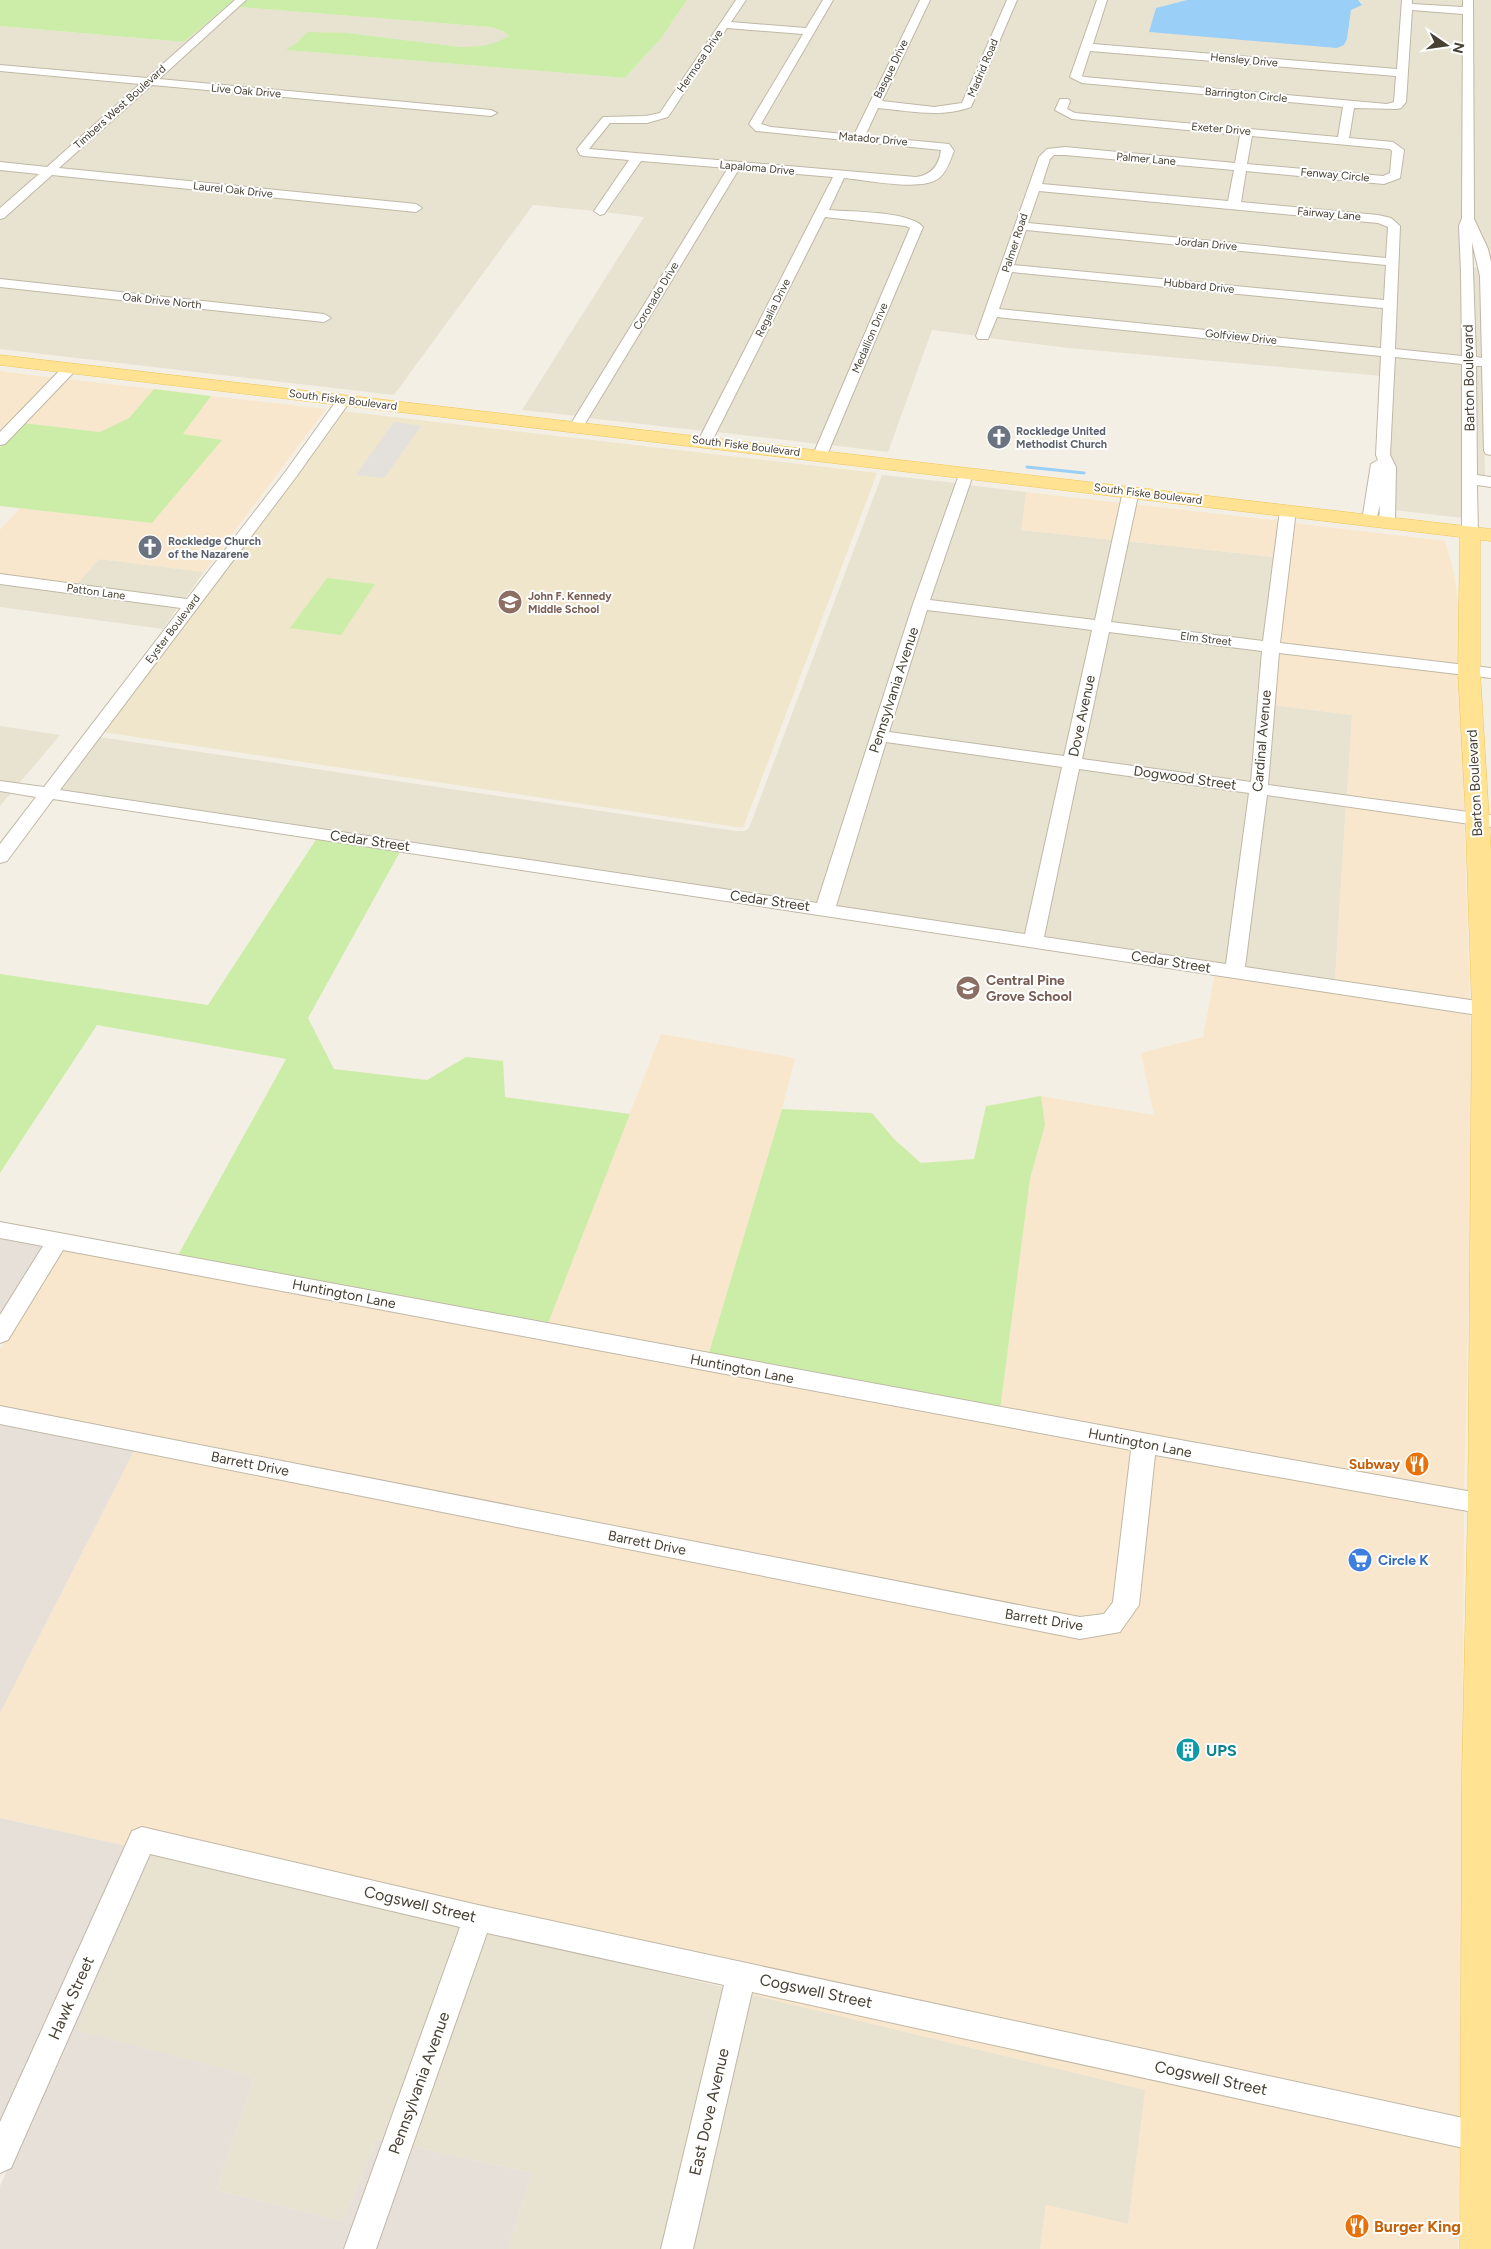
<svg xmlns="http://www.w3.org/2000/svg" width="1491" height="2249" viewBox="0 0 1491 2249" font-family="Figtree,sans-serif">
<rect width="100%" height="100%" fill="#f4efe4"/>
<!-- residential -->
<path fill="#e8e2d1" d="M687,0h49l-76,114 -14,5 -27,-3 -16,2 -24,31v4l52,5 -37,53 -61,-6 -139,190 -394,-46v-64l327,36 3,-4 -330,-36v-62l52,-45 367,36 3,-3 -366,-37 95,-87 344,32 2,-2 -342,-32 82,-74 253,20 13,4 6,5 -9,6 -20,5h-19l-113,-14 -49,8 -12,9 338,28 37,-41z
M745,0h78l-17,29 -77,-5z
M832,0h89l-67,136 -81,-6 -13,-6z
M930,0h78l-45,104 -17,4 -67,-5z
M1017,0h81l-27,76 273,29 -6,33 -264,-23 -8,-5 3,-10 -10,-1 -3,12 13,6 173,15 -6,33 -185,-14 -73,185 -46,-6 -44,122 -58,-7 87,-223 -5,-2 -85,-8 17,-35 89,5 10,-6 10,-24 -90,-15 15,-31 68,5 16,-1 9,-4z
M1107,0h80l-31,8 -6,24 194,13 3,-6 4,-29 6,-3 4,-4 -3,-3h45l-5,71 -307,-25z
M1412,0h51v9l-52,-3z
M1472,0h19v265l-17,-48z
M227,6l-81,74 -146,-14v-40l184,16z
M1411,8l52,4v204l-3,10 3,132 -70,-7 6,-126 -159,-21 6,-35 142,12 12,-5 3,-26 -5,-5 -50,-6 5,-33 47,1z
M728,26l76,6 -53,91 3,7 187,18 2,3 -10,24 -6,3 -339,-29 19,-27 55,-3z
M1090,49l308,25 -2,28 -11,3 -305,-28z
M0,70l143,13 -96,86 -47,-4z
M1252,133l128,12 13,5 -2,25 -3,2 -142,-11z
M1055,154l180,14 -6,35 -189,-17 10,-29z
M640,159l89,8 -152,249 -55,-6 122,-193 -40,-5z
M0,168l43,5 -43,37z
M739,168l95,8 -130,255 -116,-13z
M1038,189l338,31 13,6 -2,33 -361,-34z
M825,215l73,7 13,6 -92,216 -103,-12z
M1025,228l362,35 -2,40 -372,-37z
M1472,267l9,1 2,92 -9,-1z
M1012,270l373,37 -3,43 -384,-39z
M997,315l385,39 -1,22 -312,-28 -80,-10z
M1393,355l70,7v156l-69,-8 -4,-56z
M1474,364l9,1 2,114 -9,-1z
M882,475l74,8 -138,421 -759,-113 40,-54 637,94h9l4,-3z
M968,485l58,7 -4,38 91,10 -18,82 -166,-20z
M1125,541l150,16 -11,86 -156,-20z
M99,559l105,13 -20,28 -109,-14z
M0,582l179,24 -16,23 -163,-22z
M927,608l166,20 -27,129 -179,-24z
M1107,629l156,20 -11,134 -171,-24z
M1273,705l79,10 -5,82 -81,-11z
M0,726l60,9 -60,71z
M885,740l179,24 -38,171 -192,-29z
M1079,766l172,25 -23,174 -186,-28z
M1266,793l80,11 -11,177 -91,-14z
M152,1852l309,72 -76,217 -8,-2 -34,82 -127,-31 38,-113 -179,-47z
M486,1930l240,58 -63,261h-155l24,-76 -122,-27z
M749,1994l397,96 -18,134 -82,-19 -6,44h-350z"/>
<!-- commercial -->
<path fill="#f8e7cc" d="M0,371l55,7 -55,56z
M65,379l89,10 -25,29 -29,14 -77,-9z
M211,396l115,13 -122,163 -105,-13 -24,27 -75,-11v-45l20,-22 132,15 70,-83 -39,-6z
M1026,492l95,11 -8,37 -92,-10z
M1133,504l147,17 -5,36 -149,-16z
M1293,523l152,18 9,33 8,52v42l-184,-23z
M1277,651l185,23 2,139 -117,-16 5,-82 -79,-10z
M1346,804l118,17 6,181 -135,-21z
M1215,973l255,38 3,111 -9,372 -464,-84 30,-231 15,-54 -4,-29 113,19 -13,-62 62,-16z
M661,1034l134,24 -13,51 -74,247 -161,-30z
M62,1248l1072,201 -18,152 -13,16 -24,3 -1079,-213v-57z
M135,1449l979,183 40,-180 310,56 -4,613 -979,-213 -346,-80 -8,18 -127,-28v-105z
M751,1987l709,156 -2,106h-418l6,-44 82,19 17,-134 -396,-96z"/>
<!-- industrial -->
<path fill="#e6e0d9" d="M0,1237l45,8 -45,73z
M0,1422l135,27 -135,264z
M0,1818l127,28 -127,281z
M148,1851l4,1 -76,178 178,47 -38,113 127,31 34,-82 8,2 -38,108h-347v-63z
M410,2146l122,27 -24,76h-135z"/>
<!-- education -->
<path fill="#efe6cc" d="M333,410l544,63 -134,355 -647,-97z"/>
<!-- green -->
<path fill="#cceda8" d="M0,0h234l-50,42 -184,-16z
M245,0h442l-25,37 -37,41 -339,-28 13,-9 8,-9 41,1 113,14c18,0 33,-2 48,-11l-6,-5 -13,-4 -253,-20z
M154,389l57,7 -28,38 39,6 -70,83 -152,-17v-59l23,-24 77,9 29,-14z
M327,578l48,6 -34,51 -51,-7z
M317,838l84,12 -93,168 26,51 93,11 39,-23 37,4 2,36 125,17 -83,212 -370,-69 109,-198 -189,-34 -97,148v-199l208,31z
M1041,1096l4,29 -15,54 -30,231 -292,-54 74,-247 90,4 22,26 27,24 53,-4 12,-53z"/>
<!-- parking -->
<path fill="#e4e1dd" d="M394,422l27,4 -37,52 -28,-3z"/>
<!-- water -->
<path fill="#9acff7" d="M1187,0h171l4,5 -11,5 -4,29 -3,6 -7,3 -188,-16 7,-24z"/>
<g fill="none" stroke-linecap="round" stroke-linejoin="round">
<!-- stream -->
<path stroke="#9acff7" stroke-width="3" d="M1027,467l57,6"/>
<defs>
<path id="minor" d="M235,0h11l-87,79 332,31 6,3 -6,3 -339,-31 -93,83 357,36 6,4 -6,4 -364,-37 -48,43 -4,1v-11l39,-34 -39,-4v-8l47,5 93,-83 -140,-13v-6l147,13z
M736,0h10l-15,22 75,6 17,-28h10l-72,124 10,3 83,8 66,-135h10l-48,101 52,6 28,-4 45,-103h10l-46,107c-30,11 -61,4 -93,1l-13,28 84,8 5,7c-4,9 -7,21 -15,27 -17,14 -72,2 -95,0l-15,32c21,2 81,1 94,17l-96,228 -2,3h-10l-2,-3 97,-227 -4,-2 -81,-9 -113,224 -7,4 -7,-4 135,-264 -94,-8 -156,258 -7,4 -7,-4 159,-259 -87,-7 -37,53 -4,1 -6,-4 35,-51 -45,-4 -4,-1 -3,-6 26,-32 43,-1 14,-3zM727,28l76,6 -54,90 7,7 185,19c-2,15 -9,25 -25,27l-327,-28 21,-26h37l21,-6z
M1097,0h10l-14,44 304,25 5,-69h10v4l51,3v-7h10l1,219 14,30 3,13v193l-5,-1 -2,-3 -2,-85h-6l1,109 14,2v10l-14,-2 1,47 -2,3h-12l-2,-3v-168l-67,-7 -5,98 6,12 -1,55 -3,3h-10l-3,-3 1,-17 -5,19h-10l-3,-3 9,-57 7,-4 -2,-5 5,-99 -384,-39 -9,22h-10l-2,-3 63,-179 8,-8 18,-2 170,16 5,-28 -168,-16 -17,-9 5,-11h8l2,2 -3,8 8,4 263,24 5,-30 -261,-24 -12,-6zM1412,10l51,4 -1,204 -3,8 2,47 1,83 -67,-7 5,-123 -9,-8 -13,-3 -137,-13 5,-31 138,13 16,-6 4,-28 -11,-8 -44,-4 5,-30 43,1 4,-1 5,-6zM1090,51l306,25 -2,26 -7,2 -303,-27 -2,-1zM1252,136l138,13 2,2 -2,22 -7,3 -136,-12zM1054,155h11l169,15 -6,31 -186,-17 8,-25zM1039,191l339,32 10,4 -2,31 -358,-35zM1026,230l360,35 -2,35 -370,-35zM1472,242l8,34 2,82 -6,-1zM1012,272l371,36 -2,40 -382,-39z
M0,279l324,35 7,4 -7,4 -324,-35z
M70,364l7,4 -2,3 -70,73 -5,1v-13l65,-67z
M344,396l7,4 -55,77 -236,313 757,113 96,-299 48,-135h10l3,3 -44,128 165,20 28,-129 3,-3h10l3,3 -28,131 152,19 17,-131 3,-3h10l3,3 -16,133 211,25v10l-212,-25 -11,132 223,30v12l-224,-32 -22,172 246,36v14l-1438,-218 -46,62 -7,2v-19l36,-47 -36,-6v-10l44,6 137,-179 -181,-24v-10l187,25 99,-128 53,-74zM927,610l165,20 -28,126 -175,-24zM1109,632l153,19 -11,131 -169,-23zM886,742l176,25 -37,167 -189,-28zM1079,769l170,24 -23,171 -182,-27z
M0,1222l1186,219 298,53 7,2v22l-12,-5 -324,-58 -16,150 -19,27 -40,7 -1080,-215v-18l1080,211 24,-3 9,-12 18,-152 -1068,-200 -55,90 -8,3v-28l43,-69 -43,-8z
M142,1827l336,78 1013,219v30l-739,-162 -59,257h-32l63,-264 -237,-52 -111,316h-32l116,-322 -310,-73 -139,314 -11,5v-51l132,-291z"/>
<path id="major" d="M0,355l1491,174v12l-11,-1v131l11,181v1397h-31l2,-475 6,-270 4,-495 -7,-207 -7,-131 2,-134 -1460,-172z"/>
</defs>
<!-- minor casing -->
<use href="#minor" stroke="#c0b8a6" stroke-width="2"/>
<!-- major casing -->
<use href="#major" stroke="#efc556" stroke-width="1"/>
<!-- minor -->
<use href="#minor" fill="#fff" fill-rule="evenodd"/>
<!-- major -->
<use href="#major" fill="#ffe392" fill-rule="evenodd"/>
</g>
<!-- icons -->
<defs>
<symbol id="church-disc" viewBox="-11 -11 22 22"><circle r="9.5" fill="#6b7280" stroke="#fff"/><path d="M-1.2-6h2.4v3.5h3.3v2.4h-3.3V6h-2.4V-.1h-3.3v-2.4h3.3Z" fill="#fff"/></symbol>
<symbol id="school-disc" viewBox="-11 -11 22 22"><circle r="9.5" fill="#8d6e63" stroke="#fff"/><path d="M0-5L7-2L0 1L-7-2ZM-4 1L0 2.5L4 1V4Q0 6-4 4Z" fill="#fff"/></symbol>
<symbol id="restaurant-disc" viewBox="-11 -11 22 22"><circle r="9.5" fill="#e8710a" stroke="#fff"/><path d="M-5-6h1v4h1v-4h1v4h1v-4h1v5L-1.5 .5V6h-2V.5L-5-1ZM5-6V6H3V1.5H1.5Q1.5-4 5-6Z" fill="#fff"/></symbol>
<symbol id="supermarket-disc" viewBox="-11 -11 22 22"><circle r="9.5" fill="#3f7fe0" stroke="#fff"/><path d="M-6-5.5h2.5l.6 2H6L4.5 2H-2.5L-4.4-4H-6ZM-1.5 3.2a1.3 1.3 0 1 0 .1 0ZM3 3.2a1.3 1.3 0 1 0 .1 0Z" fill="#fff"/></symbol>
<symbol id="building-disc" viewBox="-11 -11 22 22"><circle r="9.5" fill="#0f9aa8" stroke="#fff"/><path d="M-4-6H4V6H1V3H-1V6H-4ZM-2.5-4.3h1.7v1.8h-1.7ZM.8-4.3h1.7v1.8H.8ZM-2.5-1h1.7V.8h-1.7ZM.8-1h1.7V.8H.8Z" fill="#fff"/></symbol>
</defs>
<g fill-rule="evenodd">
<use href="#church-disc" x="985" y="423" width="28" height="28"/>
<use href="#church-disc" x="136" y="533" width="28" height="28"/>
<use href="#school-disc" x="496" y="588" width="28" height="28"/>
<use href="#school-disc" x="954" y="974" width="28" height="28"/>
<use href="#restaurant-disc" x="1403" y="1450" width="28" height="28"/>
<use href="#supermarket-disc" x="1346" y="1546" width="28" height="28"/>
<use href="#building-disc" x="1174" y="1736" width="28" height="28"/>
<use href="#restaurant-disc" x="1343" y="2212" width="28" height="28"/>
</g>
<g text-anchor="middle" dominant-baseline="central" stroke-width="4" stroke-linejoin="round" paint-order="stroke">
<!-- far-street labels -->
<g font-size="11" fill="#474033" stroke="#fff">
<text transform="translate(1244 60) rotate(5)">Hensley Drive</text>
<text transform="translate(700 61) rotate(-56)">Hermosa Drive</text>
<text transform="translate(983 68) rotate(-67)">Madrid Road</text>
<text transform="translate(891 69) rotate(-64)">Basque Drive</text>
<text transform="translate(246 91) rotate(5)">Live Oak Drive</text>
<text transform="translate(1246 95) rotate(5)">Barrington Circle</text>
<text transform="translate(120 107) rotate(-42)">Timbers West Boulevard</text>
<text transform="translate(1221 129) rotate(5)">Exeter Drive</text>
<text transform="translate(873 139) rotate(5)">Matador Drive</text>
<text transform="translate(1146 159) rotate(5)">Palmer Lane</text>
<text transform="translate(757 168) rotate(5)">Lapaloma Drive</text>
<text transform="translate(1335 175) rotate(5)">Fenway Circle</text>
<text transform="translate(233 190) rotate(6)">Laurel Oak Drive</text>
<text transform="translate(1329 214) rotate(5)">Fairway Lane</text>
<text transform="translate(1015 243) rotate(-72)">Palmer Road</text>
<text transform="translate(1206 244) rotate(5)">Jordan Drive</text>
<text transform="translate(1199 286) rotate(6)">Hubbard Drive</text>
<text transform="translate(656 296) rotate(-59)">Coronado Drive</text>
<text transform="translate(162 301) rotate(6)">Oak Drive North</text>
<text transform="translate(773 308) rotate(-63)">Regalia Drive</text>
<text transform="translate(1241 337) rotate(6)">Golfview Drive</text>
<text transform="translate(870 338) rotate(-67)">Medallion Drive</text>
<text transform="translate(343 400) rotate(7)">South Fiske Boulevard</text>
<text transform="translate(746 446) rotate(7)">South Fiske Boulevard</text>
<text transform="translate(1148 494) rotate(7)">South Fiske Boulevard</text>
<text transform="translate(96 592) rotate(8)">Patton Lane</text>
<text transform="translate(173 629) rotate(-53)">Eyster Boulevard</text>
<text transform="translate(1206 639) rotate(7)">Elm Street</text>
</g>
<!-- far-worship labels -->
<g font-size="11" font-weight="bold" fill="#5b616d" stroke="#fff" text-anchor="start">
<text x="1016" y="431">Rockledge United<tspan x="1016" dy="13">Methodist Church</tspan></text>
<text x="168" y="541">Rockledge Church<tspan x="168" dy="13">of the Nazarene</tspan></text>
</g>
<!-- far-education labels -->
<g font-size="11" font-weight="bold" fill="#785e54" stroke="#fff" text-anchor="start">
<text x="528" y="596">John F. Kennedy<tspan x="528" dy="13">Middle School</tspan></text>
</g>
<!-- street labels -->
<g font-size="14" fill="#474033" stroke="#fff">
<text transform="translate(1469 378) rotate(-91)">Barton Boulevard</text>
<text transform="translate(894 690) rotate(-72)">Pennsylvania Avenue</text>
<text transform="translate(1082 716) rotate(-78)">Dove Avenue</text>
<text transform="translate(1262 741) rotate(-85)">Cardinal Avenue</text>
<text transform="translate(1185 778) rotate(8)">Dogwood Street</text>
<text transform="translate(1475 783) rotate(-93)">Barton Boulevard</text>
<text transform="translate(370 841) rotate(8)">Cedar Street</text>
<text transform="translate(770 901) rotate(8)">Cedar Street</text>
<text transform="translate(1171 962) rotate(9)">Cedar Street</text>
<text transform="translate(344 1294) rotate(11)">Huntington Lane</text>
<text transform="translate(742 1369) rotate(11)">Huntington Lane</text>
<text transform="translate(1140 1443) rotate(11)">Huntington Lane</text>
<text transform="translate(250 1464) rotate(11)">Barrett Drive</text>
<text transform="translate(647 1543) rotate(11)">Barrett Drive</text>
<text transform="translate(1044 1620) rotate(9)">Barrett Drive</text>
</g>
<!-- education labels -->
<g font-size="14" font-weight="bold" fill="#785e54" stroke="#fff" text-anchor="start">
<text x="986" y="980">Central Pine<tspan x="986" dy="16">Grove School</tspan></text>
</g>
<!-- food labels -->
<g font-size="14" font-weight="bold" fill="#c56008" stroke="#fff" text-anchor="end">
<text x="1400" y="1464">Subway</text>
</g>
<!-- shop labels -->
<g font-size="14" font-weight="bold" fill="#366cbe" stroke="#fff" text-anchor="start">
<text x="1378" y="1560">Circle K</text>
</g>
<!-- near-culture labels -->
<g font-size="16" font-weight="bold" fill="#0d838f" stroke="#fff" text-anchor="start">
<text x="1206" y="1750">UPS</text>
</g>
<!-- near-street labels -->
<g font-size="16" fill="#474033" stroke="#fff">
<text transform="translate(420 1904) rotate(13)">Cogswell Street</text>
<text transform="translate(816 1991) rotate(12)">Cogswell Street</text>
<text transform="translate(71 1998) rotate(-66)">Hawk Street</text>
<text transform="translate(1211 2078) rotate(12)">Cogswell Street</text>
<text transform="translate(419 2083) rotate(-70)">Pennsylvania Avenue</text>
<text transform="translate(709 2112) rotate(-77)">East Dove Avenue</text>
</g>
<!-- near-food labels -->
<g font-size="16" font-weight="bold" fill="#c56008" stroke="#fff" text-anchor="start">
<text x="1374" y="2226">Burger King</text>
</g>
</g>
<!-- north arrow -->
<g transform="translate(1446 45) rotate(103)" stroke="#ffffff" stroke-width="4" paint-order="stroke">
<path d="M0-4L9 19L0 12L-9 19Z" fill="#474033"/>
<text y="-8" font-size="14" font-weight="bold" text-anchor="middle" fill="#474033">N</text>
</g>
</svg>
